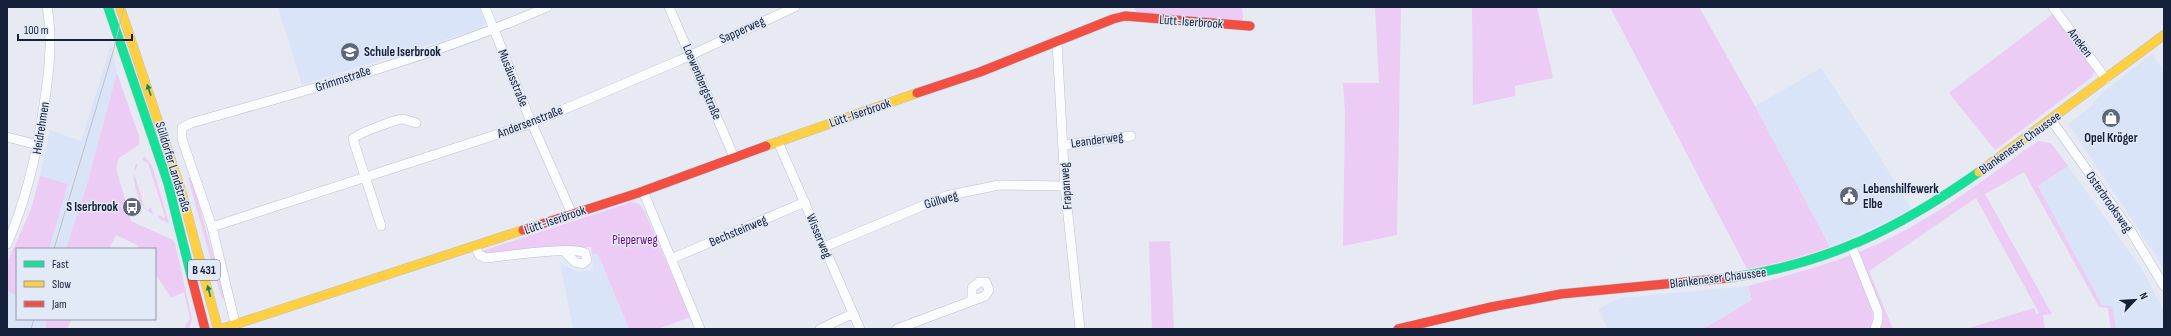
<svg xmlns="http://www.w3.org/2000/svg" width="2171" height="336" viewBox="0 0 2171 336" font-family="'Sofia Sans Condensed',sans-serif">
<rect width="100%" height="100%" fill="#e7eaf2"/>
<!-- built -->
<path fill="#dae4f8" d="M278,7h201l6,16 -3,5 -180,57z
M111,45l6,28 -30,111 -21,65h-17l19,-65 -28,-8 10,-46 31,11z
M2152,54l12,16v198l-96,-144 21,-16 15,-17z
M1821,68l54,81 36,59 -20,12 -61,27 -75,-141z
M2068,166l75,105 21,40v18h-48l-4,-22 -10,-2 -64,-119z
M592,254h6l31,75h-56l-13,-66 18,9 15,-2z
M1748,286l4,14 -49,29h-95l-10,-20 22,-11z
M7,291l10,5v23h30l-3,10h-37z"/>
<!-- green -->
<path fill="#eccbf4" d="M1133,7h109l1,11 -4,6 -101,-10z
M1375,7h26l-4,228 -54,11 2,-133 -2,-30h36z
M1472,7h65l16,71 -38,8v10l-42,9z
M1610,7h89l56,99 75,141 -41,13 -42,9z
M2053,14l42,56 -3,7 -97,73 -46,-57z
M117,73l22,63v9l-20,13 -3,10 15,53 42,19 2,3 17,76 -3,10h-4v-3l5,-7 -6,-27 -13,6 -16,-25v-24h-15l-3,-4 -21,-10 -7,14h-43l21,-65z
M2038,141l13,2 17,23 -30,20 64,119 10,1 4,23h-5l-3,-21 -9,-1 -75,-135 -39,22 67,120 -9,1 2,14h-79l68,-21 2,6 3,-1 -63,-115 -107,73 24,58h-190l49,-29 -4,-14c48,-13 97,-25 142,-48 52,-25 100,-63 148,-97z
M144,156l8,10 17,57 -10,-4 -1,-4 6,3 1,-2 -17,-53 -6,-3z
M136,164h2l-4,9 11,36 2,2 4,-4 2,7c-15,-6 -23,-36 -17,-50z
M40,176l28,8 -19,65h-32v47l-10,-5v-28l24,-54z
M191,177l34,121 -3,1 -34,-121z
M632,202l7,2 6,8 45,105 -32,12h-29l-31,-75h-6l-1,-7 -104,7 -5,-3z
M1170,241l4,88h-22l-3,-87z
M47,319h25l-5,10h-22z"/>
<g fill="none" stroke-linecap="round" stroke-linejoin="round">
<defs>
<path id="street" d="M485,7l44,110 43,97
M669,7l65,150
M2053,7l53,72
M1057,42l8,144 15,143
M2052,121l80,112 32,53
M7,137l31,8
M778,142l82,187
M1064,145l67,-9
M643,191l57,138
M381,226l-28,-87c3,-5 44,-20 50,-20 4,1 9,3 13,4
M212,227l320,-104 148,-63 115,-53
M7,244c20,-45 30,-91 37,-139 5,-32 9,-66 3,-98
M476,247l3,8 7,3c19,-2 87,-12 99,-5l2,7 -5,4 -7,-2 -11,-11
M824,247l122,-51 53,-11 66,1
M1852,247l26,65v8l-3,9
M671,259l134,-57
M235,323l-23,-96 -30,-88v-11l9,-5c120,-34 242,-66 356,-116
M820,329l32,-15
M897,329l88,-33 4,-6 -3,-8h-7l-7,6v13"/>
<path id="fast" d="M108,7l60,176 24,96
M1728,278c99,-14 170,-49 251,-106"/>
<path id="slow" d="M120,7l61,183 37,139
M766,146l151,-53
M1979,172l185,-137
M221,329l302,-99"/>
<path id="jam" d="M917,93l63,-21 133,-53 12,-3 125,10
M523,230l115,-37 128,-47
M192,279l13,50
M1398,329l93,-22 70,-13 167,-16"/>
</defs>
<!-- street casing -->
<use href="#street" stroke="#bac1d0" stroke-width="10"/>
<!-- fast casing -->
<use href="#fast" stroke="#bac1d0" stroke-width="10"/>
<!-- slow casing -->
<use href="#slow" stroke="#bac1d0" stroke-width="10"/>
<!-- jam casing -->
<use href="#jam" stroke="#bac1d0" stroke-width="10"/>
<!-- street -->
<use href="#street" stroke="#fbfcfd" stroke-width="9"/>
<!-- fast -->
<use href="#fast" stroke="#16e098" stroke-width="9"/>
<!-- slow -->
<use href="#slow" stroke="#ffcf43" stroke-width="9"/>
<!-- jam -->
<use href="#jam" stroke="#f24e42" stroke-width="9"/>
<!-- tram -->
<path stroke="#bfc0c4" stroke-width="1" d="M54,249l59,-197 11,-45
M31,329l3,-10"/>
</g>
<!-- one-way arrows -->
<defs><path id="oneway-solid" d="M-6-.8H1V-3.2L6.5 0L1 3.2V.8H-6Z"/></defs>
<g fill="#168069">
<use href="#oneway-solid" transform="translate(149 90) rotate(-109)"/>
<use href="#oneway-solid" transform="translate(209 291) rotate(-104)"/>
</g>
<!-- icons -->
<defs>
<symbol id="school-disc" viewBox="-11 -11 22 22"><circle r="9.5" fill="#5e677a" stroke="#e2e9f7"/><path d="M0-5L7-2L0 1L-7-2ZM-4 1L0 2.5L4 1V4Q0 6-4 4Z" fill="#fff"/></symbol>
<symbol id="shop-disc" viewBox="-11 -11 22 22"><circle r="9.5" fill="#5e677a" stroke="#e2e9f7"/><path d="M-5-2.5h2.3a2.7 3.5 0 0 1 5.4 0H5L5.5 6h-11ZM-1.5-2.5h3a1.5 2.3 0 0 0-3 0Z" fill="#fff"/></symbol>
<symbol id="civic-disc" viewBox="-11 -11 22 22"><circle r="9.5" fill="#5e677a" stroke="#e2e9f7"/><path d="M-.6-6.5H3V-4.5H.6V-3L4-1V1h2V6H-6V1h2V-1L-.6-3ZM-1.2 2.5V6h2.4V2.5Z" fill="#fff"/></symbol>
<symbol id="bus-disc" viewBox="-11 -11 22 22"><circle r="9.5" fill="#5e677a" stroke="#e2e9f7"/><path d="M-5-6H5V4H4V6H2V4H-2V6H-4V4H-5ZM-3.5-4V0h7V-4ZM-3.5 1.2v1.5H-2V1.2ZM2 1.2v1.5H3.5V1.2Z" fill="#fff"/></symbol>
</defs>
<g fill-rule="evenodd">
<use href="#school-disc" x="339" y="41" width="22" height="22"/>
<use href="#shop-disc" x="2100" y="107" width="22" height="22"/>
<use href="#civic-disc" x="1838" y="185" width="22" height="22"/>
<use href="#bus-disc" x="121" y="196" width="22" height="22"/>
</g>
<g text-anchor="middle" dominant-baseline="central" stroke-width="3" stroke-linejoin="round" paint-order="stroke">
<!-- shield labels -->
<rect fill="#e2e9f7" stroke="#525d73" stroke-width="1" x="188" y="260" width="32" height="20" rx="3"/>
<g font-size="12" font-weight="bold" fill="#15213a">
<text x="204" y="270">B 431</text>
</g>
<!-- street labels -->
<g font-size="13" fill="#15213a" stroke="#e2e9f7">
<text transform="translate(1191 22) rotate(4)">Lütt-Iserbrook</text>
<text transform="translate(742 30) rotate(-24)">Sapperweg</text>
<text transform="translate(2080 43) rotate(53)">Aneken</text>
<text transform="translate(513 78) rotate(68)">Musäusstraße</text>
<text transform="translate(343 79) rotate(-18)">Grimmstraße</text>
<text transform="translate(702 82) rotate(67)">Loewenbergstraße</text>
<text transform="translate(860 113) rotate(-19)">Lütt-Iserbrook</text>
<text transform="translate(530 122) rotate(-21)">Andersenstraße</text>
<text transform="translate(41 128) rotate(-81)">Heidrehmen</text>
<text transform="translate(1097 140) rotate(-8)">Leanderweg</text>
<text transform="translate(2020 143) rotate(-36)">Blankeneser Chaussee</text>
<text transform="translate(173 167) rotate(73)">Sülldorfer Landstraße</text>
<text transform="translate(1066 186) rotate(-94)">Frapanweg</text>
<text transform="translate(941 200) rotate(-17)">Güllweg</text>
<text transform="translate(2109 202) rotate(55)">Osterbrooksweg</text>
<text transform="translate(555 220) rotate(-19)">Lütt-Iserbrook</text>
<text transform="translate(738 231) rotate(-23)">Bechsteinweg</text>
<text transform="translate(819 236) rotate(67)">Wisserweg</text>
<text transform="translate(1718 278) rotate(-7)">Blankeneser Chaussee</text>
</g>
<!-- poi labels -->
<g font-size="13" font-weight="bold" fill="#15213a" stroke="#e2e9f7" text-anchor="start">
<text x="364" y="52">Schule Iserbrook</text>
<text x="2111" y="138" text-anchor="middle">Opel Kröger</text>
<text x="1863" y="189">Lebenshilfewerk<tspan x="1863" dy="15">Elbe</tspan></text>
<text x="118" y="207" text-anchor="end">S Iserbrook</text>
</g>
<!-- park labels -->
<g font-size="13" fill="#740a7d" stroke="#e2e9f7">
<text x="635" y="240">Pieperweg</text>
</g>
</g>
<!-- border -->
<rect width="2171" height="336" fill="none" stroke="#15213a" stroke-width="16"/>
<!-- legend -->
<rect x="16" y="248" width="140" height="72" fill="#e2e9f7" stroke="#9099ab"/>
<rect x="24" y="261" width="20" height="6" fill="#16e098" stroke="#9099ab"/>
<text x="52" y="268" font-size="12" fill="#15213a">Fast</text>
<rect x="24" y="281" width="20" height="6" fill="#ffcf43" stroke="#9099ab"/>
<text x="52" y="288" font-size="12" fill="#15213a">Slow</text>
<rect x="24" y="301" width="20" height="6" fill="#f24e42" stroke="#9099ab"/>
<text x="52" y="308" font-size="12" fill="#15213a">Jam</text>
<!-- north arrow -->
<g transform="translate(2135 300) rotate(65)" stroke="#e2e9f7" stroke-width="3" paint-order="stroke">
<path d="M0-3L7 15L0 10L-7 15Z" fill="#15213a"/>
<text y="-6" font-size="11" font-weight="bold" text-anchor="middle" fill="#15213a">N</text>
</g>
<!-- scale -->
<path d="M18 34v6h114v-6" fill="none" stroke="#15213a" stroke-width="2"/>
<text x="24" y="34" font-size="12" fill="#15213a" stroke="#e2e9f7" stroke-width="3" paint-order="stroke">100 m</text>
</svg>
